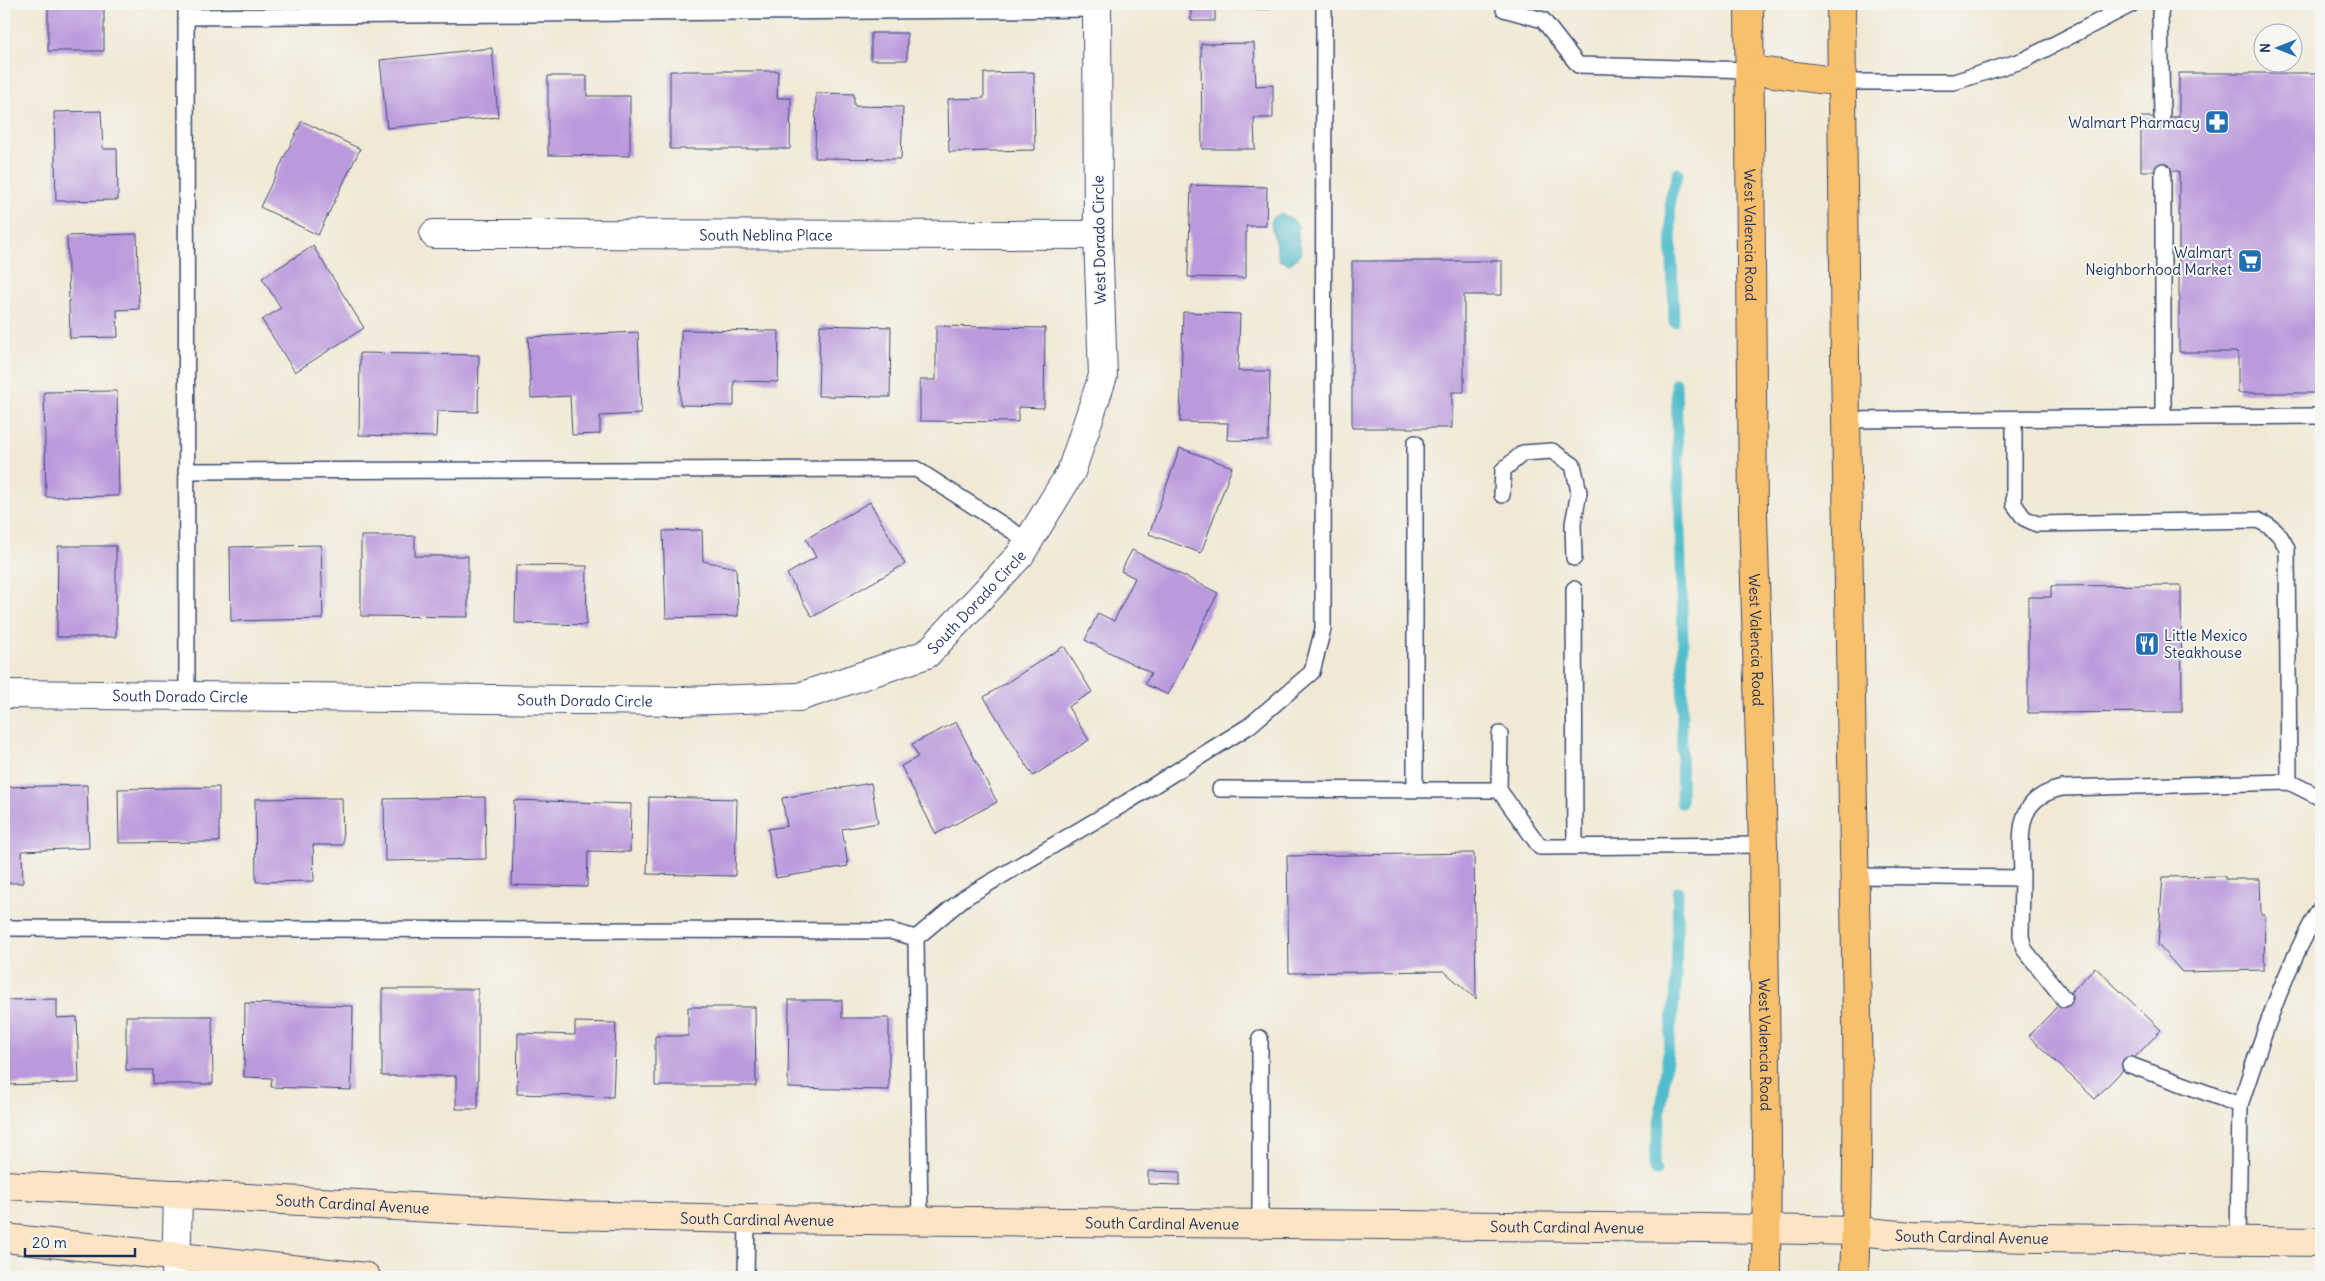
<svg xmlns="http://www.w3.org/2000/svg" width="2325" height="1281" viewBox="0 0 2325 1281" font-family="Delius,sans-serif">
<rect width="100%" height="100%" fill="#f6f6f2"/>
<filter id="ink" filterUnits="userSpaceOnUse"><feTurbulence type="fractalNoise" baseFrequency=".02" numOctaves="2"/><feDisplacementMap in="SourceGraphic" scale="10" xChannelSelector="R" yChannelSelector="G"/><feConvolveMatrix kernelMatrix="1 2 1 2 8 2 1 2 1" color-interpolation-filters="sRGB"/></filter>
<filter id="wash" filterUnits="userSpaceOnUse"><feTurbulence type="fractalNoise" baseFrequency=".0096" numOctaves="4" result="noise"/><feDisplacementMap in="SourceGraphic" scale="20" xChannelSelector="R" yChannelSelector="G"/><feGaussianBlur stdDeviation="1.12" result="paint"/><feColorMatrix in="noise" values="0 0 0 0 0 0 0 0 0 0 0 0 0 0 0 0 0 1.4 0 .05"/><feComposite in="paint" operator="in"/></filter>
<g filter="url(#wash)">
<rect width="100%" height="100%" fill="#f1e9d5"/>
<!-- water -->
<path fill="#51bdcc" stroke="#367695" d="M1280,214l12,5 7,8c-4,11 3,18 2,28l-11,9 -11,-4c-1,-9 -9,-35 -8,-41z"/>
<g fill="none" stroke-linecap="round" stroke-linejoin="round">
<!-- stream -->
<path stroke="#51bdcc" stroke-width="11" d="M1674,322l-4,-123 8,-26
M1676,383l7,254 -2,166
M1656,1171l-2,-6 22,-178 2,-96"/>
</g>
<g id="blocks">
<!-- building -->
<path fill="#ba99dc" d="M48,4h56v47h-56z
M1191,4h79v5h-55v12h-24z
M871,33h36v27h-36z
M1254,43l2,43 17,-1v33h-19l1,31h-53l-1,-105z
M492,48l6,69 -111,11 -7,-68z
M670,71h108l-1,27h14l-1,51h-120z
M1034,72l1,78 -86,2 -1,-53 36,-1v-25z
M2179,73h142v320h-83v-41h-59v-181h-38v-54h38z
M548,76h39v20h43v60l-82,-1z
M816,93l38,1v12l49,1 -2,52 -86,-1z
M101,111l2,38h14l1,51 -62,1 -2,-89z
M302,121l58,28 -42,86 -58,-28z
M1191,185l76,2 -1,39h-20v52l-58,-1z
M137,234l2,75 -22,1 1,27 -48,1 -3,-102z
M313,246l51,82 -69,44 -33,-52 19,-12 -19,-30z
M1352,261h150v34h-38v97h-12v36h-100z
M1183,312l57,2 -2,57h32l-2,70 -41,-1 1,-17 -48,-1z
M820,325l71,2 -1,70 -72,-1z
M936,326l109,2 -1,80 -26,-1v15l-98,-1v-41h16z
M681,330l98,1 -1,51 -44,-1v25l-54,-1z
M638,332l3,82 -41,2v18l-28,1 -2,-39 -39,2 -3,-61z
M360,353l119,2 -1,57 -41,-1 -1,26 -77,-2z
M117,391l2,105 -73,1 -2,-105z
M1180,448l52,19 -31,86 -52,-19z
M870,502l35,62 -93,53 -25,-43 29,-17 -10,-18z
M702,530l1,31 33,7 2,48 -72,2 -3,-87z
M361,536h54v20h53v61l-107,-1z
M321,545l2,74 -92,2 -1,-74z
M58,546h58v91h-59z
M1132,550l86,43 -50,102 -23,-11 6,-11 -66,-33 13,-27 16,8 21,-43 -14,-7z
M516,565l71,1 -1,59 -71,-2z
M2181,585l1,127 -154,1v-116h23v-11z
M1064,646l28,46 -24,15 21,33 -56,36 -49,-79z
M956,722l41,80 -61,32 -35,-68 17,-9 -6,-13z
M871,783l7,40 -36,6 6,37 -72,12 -8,-49 19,-3 -5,-28z
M87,785l2,63 -67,3 1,32h-19v-96z
M219,787v55l-100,1 -1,-54z
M485,797l1,62 -101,2 -1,-62z
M649,797l88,2 -2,77 -88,-2z
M342,798l1,47h-30l1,36 -58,1 -1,-83z
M514,800l117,4 -1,48 -42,-1 -1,36 -75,-2z
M1474,853l2,146 -32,-28 -155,2 -2,-117z
M2225,876v3h35l1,35 4,1 -1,55 -82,2 -24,-27 5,-68z
M2095,967l66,63 -66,69 -66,-63z
M382,989h96v120h-22v-33h-74z
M57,999v19l20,-1 2,66 -75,2v-85z
M789,1000h53v18h47v72l-101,-2z
M245,1003l108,3 -2,84 -80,-3 1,-9 -28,-1z
M688,1007h67l1,79h-101v-50h33z
M126,1016h86l1,68h-60v-14h-27z
M575,1022l41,1 -3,74 -96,-3 1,-61 57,2z
M1148,1171l32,1v13l-32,-1z"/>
</g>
</g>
<g filter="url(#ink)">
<use href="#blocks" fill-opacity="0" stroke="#3b4b70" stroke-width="1"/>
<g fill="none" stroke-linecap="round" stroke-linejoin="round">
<defs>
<path id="service" d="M186,4l1,692
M1504,9l39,11 35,45 172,5
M186,17l911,-8
M1842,82h112l70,-22 108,-56
M2162,117l-2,-104 3,-9
M2163,417v-246
M2014,419v85l10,14 13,6 220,-4c16,7 23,13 30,29l2,233
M1845,420l476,-4
M1415,443v347
M186,471l730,-2 112,72
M1502,495l1,-25 20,-17 29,-2 21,14 6,27 -6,32 1,34
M1574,589l1,258
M1220,789l279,1 41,57 223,-2
M1499,790l1,-56
M1854,876l168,2 -1,58 3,13 40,50
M2022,878c0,-41 -10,-79 40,-90l227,-6 32,16
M4,928l886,3 26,7
M1260,1038v186
M2130,1065l110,40 -2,136
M2240,1105c23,-69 44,-136 81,-198
M920,1221l-4,-283 48,-40 163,-96 122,-76 63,-54 11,-43 1,-625
M746,1277l1,-58"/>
<g id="minor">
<path id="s1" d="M434,234l664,1"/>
<path id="s2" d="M4,694l679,7 116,-4 128,-43 93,-99 51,-83 32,-96 -5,-141 -1,-231"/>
<path d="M176,1277l2,-83"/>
</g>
<g id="secondary">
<path id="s3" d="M4,1185l558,30 185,4 958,9 151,3 56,5 409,6"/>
<path d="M4,1238l362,39"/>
</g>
<g id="primary">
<path id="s4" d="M1749,4l4,511 10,330 4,297 -1,135"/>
<path d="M1841,4c2,232 5,465 10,697 3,191 11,386 3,576"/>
<path d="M1750,70l92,12"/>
</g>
</defs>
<!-- service casing -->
<use href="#service" stroke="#3b4b70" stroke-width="18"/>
<!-- minor casing -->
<use href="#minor" stroke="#3b4b70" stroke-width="30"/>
<!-- secondary casing -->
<use href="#secondary" stroke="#3b4b70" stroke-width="30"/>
<!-- primary casing -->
<use href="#primary" stroke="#3b4b70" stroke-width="30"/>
<!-- service -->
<use href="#service" stroke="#fff" stroke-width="15"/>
<!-- minor -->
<use href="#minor" stroke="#fff" stroke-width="28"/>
<!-- secondary -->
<use href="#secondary" stroke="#fce5c4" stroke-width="28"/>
<!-- primary -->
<use href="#primary" stroke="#f8bf6c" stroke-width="28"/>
</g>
</g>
<!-- icons -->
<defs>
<symbol id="pharmacy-square" viewBox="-11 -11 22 22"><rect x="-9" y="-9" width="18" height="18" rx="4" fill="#1f6fb2" stroke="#f6f6f2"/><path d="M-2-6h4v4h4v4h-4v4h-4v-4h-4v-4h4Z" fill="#fff"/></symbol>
<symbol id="supermarket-square" viewBox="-11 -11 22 22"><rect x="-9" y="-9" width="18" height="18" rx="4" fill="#1f6fb2" stroke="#f6f6f2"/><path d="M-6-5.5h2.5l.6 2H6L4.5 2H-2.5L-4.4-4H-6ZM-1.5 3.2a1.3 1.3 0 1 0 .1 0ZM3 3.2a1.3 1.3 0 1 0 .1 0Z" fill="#fff"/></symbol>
<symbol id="restaurant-square" viewBox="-11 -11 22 22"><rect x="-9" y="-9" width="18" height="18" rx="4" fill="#1f6fb2" stroke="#f6f6f2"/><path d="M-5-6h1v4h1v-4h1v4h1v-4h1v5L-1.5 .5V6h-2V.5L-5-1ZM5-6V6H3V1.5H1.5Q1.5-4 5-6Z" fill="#fff"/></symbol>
</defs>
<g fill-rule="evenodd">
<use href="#pharmacy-square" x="2203" y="108" width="28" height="28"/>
<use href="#supermarket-square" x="2236" y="247" width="28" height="28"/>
<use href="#restaurant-square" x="2133" y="630" width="28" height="28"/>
</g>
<g text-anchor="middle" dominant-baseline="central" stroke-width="4" stroke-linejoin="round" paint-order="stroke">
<!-- poi labels -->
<g font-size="15" fill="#1b2f5e" stroke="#f6f6f2" text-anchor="end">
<text x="2200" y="122">Walmart Pharmacy</text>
<text x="2232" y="252">Walmart<tspan x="2232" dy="17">Neighborhood Market</tspan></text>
<text x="2164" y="635" text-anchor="start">Little Mexico<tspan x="2164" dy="17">Steakhouse</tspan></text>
</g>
<!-- street labels -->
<g font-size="15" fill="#1b2f5e" stroke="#f6f6f2">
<text stroke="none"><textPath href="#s1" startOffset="332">South Neblina Place</textPath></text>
<text stroke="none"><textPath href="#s4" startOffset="231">West Valencia Road</textPath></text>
<text transform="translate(1099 240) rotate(-91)">West Dorado Circle</text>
<text stroke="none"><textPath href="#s2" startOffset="1002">South Dorado Circle</textPath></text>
<text stroke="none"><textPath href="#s4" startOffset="636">West Valencia Road</textPath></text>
<text stroke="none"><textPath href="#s2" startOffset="176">South Dorado Circle</textPath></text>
<text stroke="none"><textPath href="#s2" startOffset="581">South Dorado Circle</textPath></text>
<text stroke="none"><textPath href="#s4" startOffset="1041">West Valencia Road</textPath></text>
<text stroke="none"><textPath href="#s3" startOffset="349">South Cardinal Avenue</textPath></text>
<text stroke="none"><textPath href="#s3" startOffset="754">South Cardinal Avenue</textPath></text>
<text stroke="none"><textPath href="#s3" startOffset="1159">South Cardinal Avenue</textPath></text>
<text stroke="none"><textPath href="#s3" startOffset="1564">South Cardinal Avenue</textPath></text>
<text stroke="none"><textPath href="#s3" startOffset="1969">South Cardinal Avenue</textPath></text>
</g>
</g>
<!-- margin -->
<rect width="2325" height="1281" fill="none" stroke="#f6f6f2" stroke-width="20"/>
<!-- north arrow -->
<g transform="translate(2278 48) rotate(270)"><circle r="24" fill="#f6f6f2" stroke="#9ea6b7"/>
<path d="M0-4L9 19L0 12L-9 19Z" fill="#1f6fb2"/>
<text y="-8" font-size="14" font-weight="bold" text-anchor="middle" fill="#1b2f5e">N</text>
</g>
<!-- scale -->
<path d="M25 1248v8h110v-8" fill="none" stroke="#1b2f5e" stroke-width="2.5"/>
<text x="32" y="1248" font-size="15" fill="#1b2f5e" stroke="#f6f6f2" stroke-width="4" paint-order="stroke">20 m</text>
</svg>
